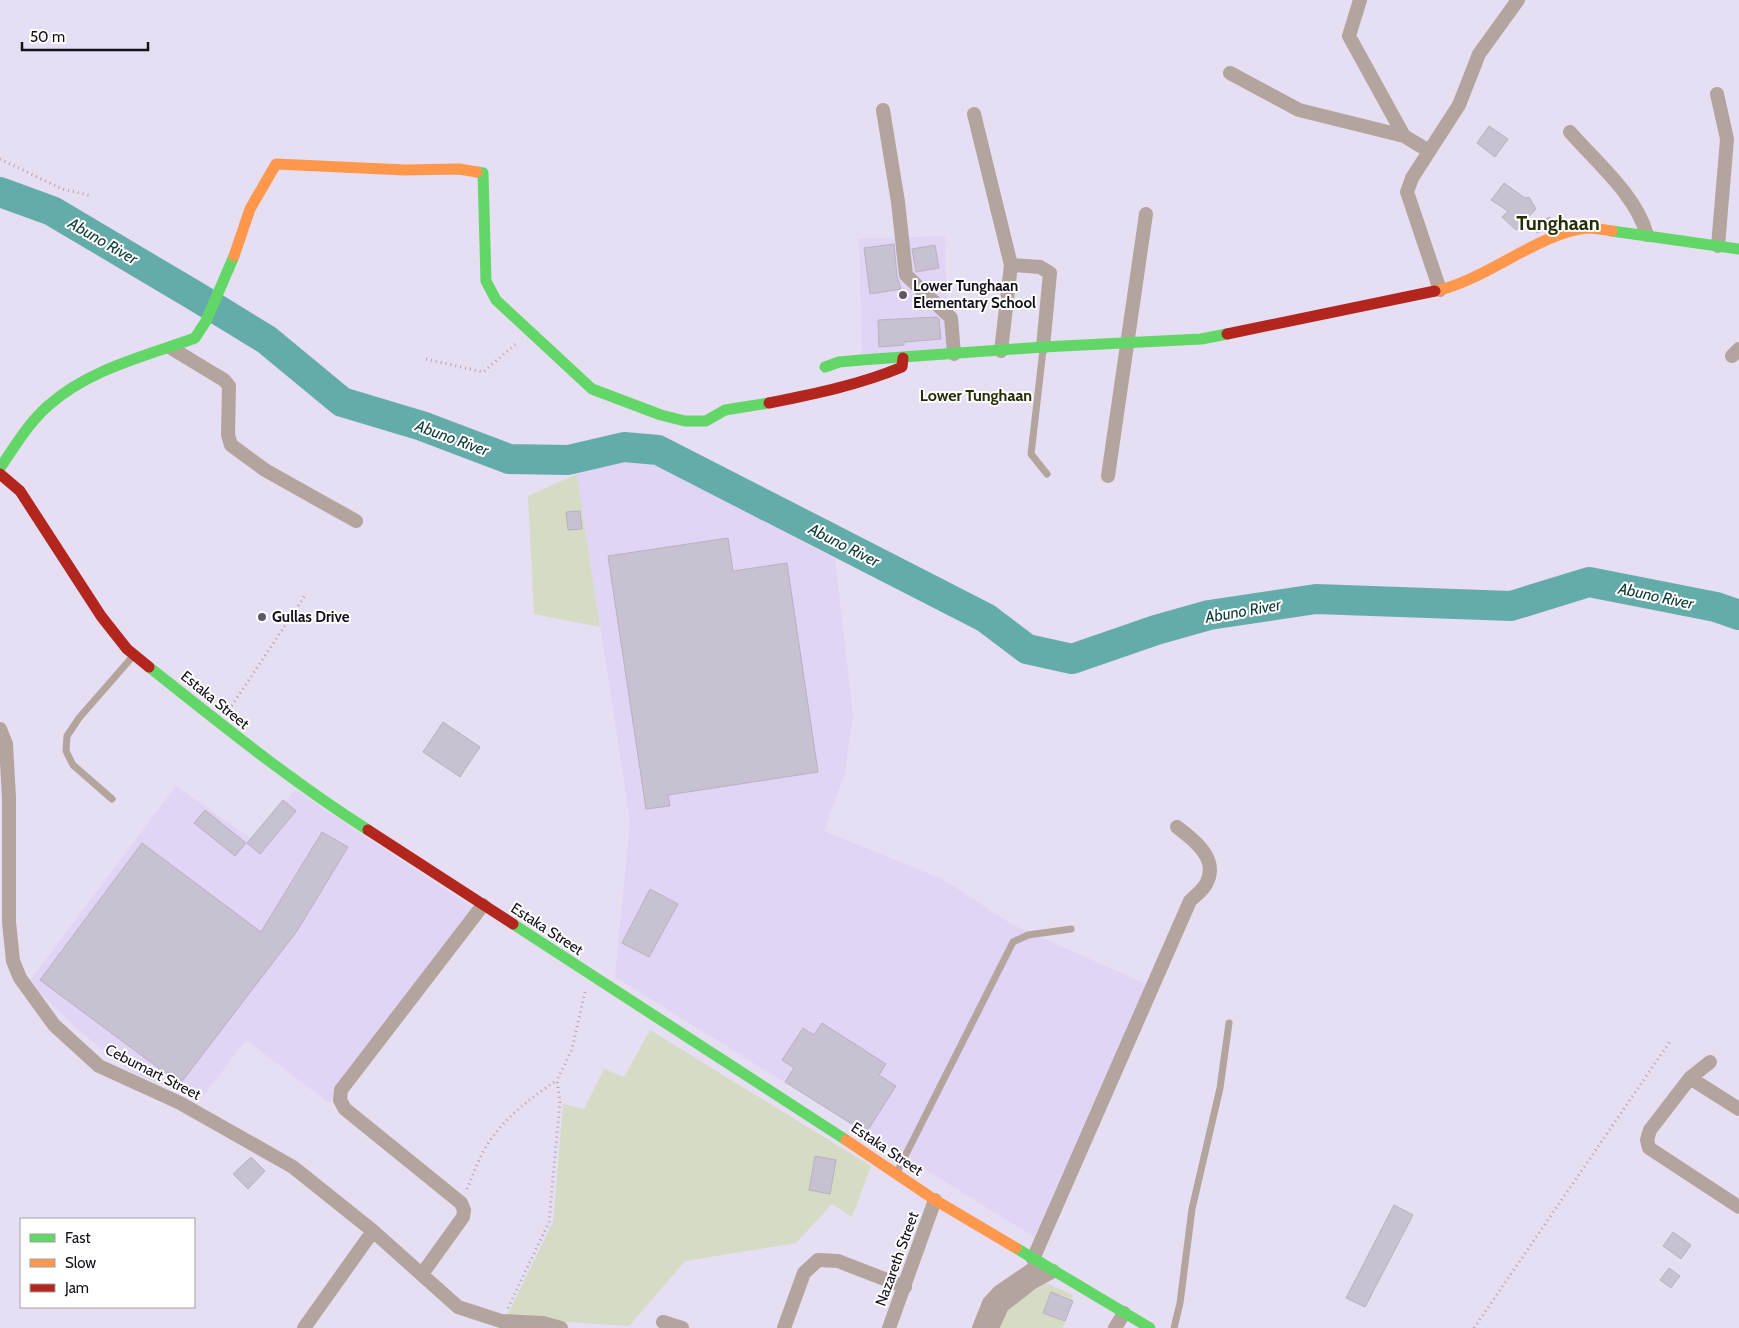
<svg xmlns="http://www.w3.org/2000/svg" width="1739" height="1328" viewBox="0 0 1739 1328" font-family="Cabin,sans-serif">
<rect width="100%" height="100%" fill="#e6def3"/>
<!-- built -->
<path fill="#e1d5f6" d="M945,236l3,116 -86,3 -3,-116z
M618,458l36,5 181,96 18,155 -8,58 -21,59 120,49 67,44 135,60 -112,253 -419,-260 15,-156 -53,-347z
M176,786l78,55 41,-51 178,118 -144,195 -83,-63 -44,58 -68,-24 -56,-44 -49,-48z"/>
<!-- green -->
<path fill="#d6dbc6" d="M577,474l23,153 -66,-13 -6,-118z
M650,1030l221,136 -19,51 -20,-13 -36,39 -111,18 -56,65 -123,-8 47,-96 10,-118 21,5 20,-40 20,8z
M1046,1283l27,12 -10,33h-64l7,-19z"/>
<g fill="none" stroke-linecap="round" stroke-linejoin="round">
<!-- river -->
<path stroke="#63aca9" stroke-width="30" d="M0,192l52,19 145,86 70,43 75,62 80,24 87,33 59,1 56,-13 34,3 328,168 41,31 45,10 84,-29 53,-15 107,-16 195,7 78,-24 127,25 23,8"/>
</g>
<!-- building -->
<path fill="#c7c1d1" stroke="#b7b1c0" d="M1489,126l19,13 -13,18 -18,-14z
M1504,183l21,15 4,-1 7,12 -20,21 -14,-13 6,-6 -17,-11z
M1550,217l3,8 -16,8 -3,-9z
M894,244l3,32 4,13 -31,5 -6,-46z
M935,245l4,23 -23,4 -4,-23z
M937,317l2,2 2,20 -37,3v3l-25,2 -1,-27z
M580,511l2,18 -14,1 -2,-18z
M728,538l5,33 54,-8 31,209 -150,23 2,11 -24,3 -38,-253z
M443,722l37,25 -20,30 -37,-25z
M283,800l13,11 -36,43 -13,-11z
M205,810l41,33 -11,13 -41,-33z
M322,832l26,15 -51,84 -117,153 -140,-104 102,-137 119,89z
M650,889l28,15 -29,53 -27,-14z
M822,1023l64,41 -7,11 17,11 -30,47 -81,-51 9,-14 -12,-8 21,-32 11,7z
M815,1156l21,4 -6,34 -21,-4z
M251,1157l14,14 -17,18 -15,-15z
M1394,1205l19,10 -48,92 -19,-9z
M1673,1232l18,13 -10,14 -18,-13z
M1669,1268l11,8 -9,12 -11,-8z
M1051,1292l22,9 -8,20 -22,-8z"/>
<g fill="none" stroke-linecap="round" stroke-linejoin="round">
<!-- path -->
<path stroke="#b0a6a6" stroke-width="3" stroke-dasharray="1 4" stroke-linecap="butt" d="M0,159l62,30 30,7
M426,359l57,13 35,-30
M229,710l77,-116
M467,1189c6,-14 11,-29 19,-42 17,-29 44,-48 71,-67
M508,1308l41,-86 11,-120 -3,-22 15,-31 13,-57
M1474,1328l197,-288"/>
<!-- lane -->
<path stroke="#b3a59d" stroke-width="7" d="M1043,350l-12,104 16,20
M112,799l-39,-34 -7,-14 1,-15 12,-18 55,-63
M897,1172l116,-230 15,-7 43,-6
M1174,1328l6,-25 12,-94 28,-121 9,-65"/>
<!-- street -->
<path stroke="#b3a59d" stroke-width="14" d="M1360,0l-11,36 55,100
M1230,73l69,37 105,26 25,15
M1717,94l10,45 -9,107
M883,110l15,92 8,73 45,43 3,36
M974,114l37,151 -10,86
M1570,132c27,31 66,63 77,103
M1011,265l29,2 10,6 -7,74
M1440,290l-33,-98 5,-14 47,-73 20,-51 39,-54
M171,348l53,32 5,6 -1,49 3,10 34,25 91,51
M1732,356l7,-7
M1108,476l38,-262
M0,729l6,15 3,54v124l4,39 7,17 34,47 45,41 81,37 113,64 80,64 85,76 43,14 42,2 18,5
M1710,1062l-20,16 -40,52 -3,10 2,8 90,59
M1690,1078l49,31
M1033,1259l157,-358c5,-5 13,-11 16,-17 14,-25 -12,-44 -29,-57
M422,1274l41,-57 1,-7 -3,-7 -116,-94 -5,-9 1,-10 142,-185
M663,1322l19,6
M304,1328l69,-97
M784,1328l20,-55 14,-13 20,1 67,26
M889,1328l46,-128
M979,1328l10,-25 10,-11 41,-28
M992,1328l10,-22 31,-24 20,-11
M1115,1328l9,-15"/>
<!-- fast -->
<path stroke="#63d668" stroke-width="11" d="M477,172l6,1 3,108 10,19 96,89 69,26 24,6h21l19,-11 44,-7
M1612,231l127,18
M825,367l14,-5 22,-2 182,-13 158,-8 26,-5
M0,468c15,-22 29,-46 49,-63 40,-36 97,-49 146,-67l11,-17 28,-65
M149,667c72,57 142,114 219,163
M513,924l333,216
M1016,1248l134,80"/>
<!-- slow -->
<path stroke="#ff974d" stroke-width="11" d="M234,256l16,-47 26,-45 129,6 54,-1 18,3
M1435,291c50,-10 106,-60 154,-63 7,0 15,2 23,3
M846,1140l89,60 81,48"/>
<!-- jam -->
<path stroke="#b3261e" stroke-width="11" d="M1227,334l208,-43
M769,403c45,-9 90,-18 133,-36l1,-9
M0,474l20,17 81,125 26,33 22,18
M368,830l145,94"/>
</g>
<!-- markers -->
<g fill="#5e5867" stroke="#fff" stroke-width="2">
<circle cx="903" cy="295" r="5"/>
<circle cx="262" cy="617" r="5"/>
</g>
<g text-anchor="middle" dominant-baseline="central" stroke-width="4" stroke-linejoin="round" paint-order="stroke">
<!-- poi labels -->
<g font-size="15" font-weight="bold" fill="#15101c" stroke="#fff" text-anchor="start">
<text x="913" y="286">Lower Tunghaan<tspan x="913" dy="17">Elementary School</tspan></text>
<text x="272" y="617">Gullas Drive</text>
</g>
<!-- street labels -->
<g font-size="15" fill="#15101c" stroke="#fff">
<text transform="translate(215 700) rotate(39)">Estaka Street</text>
<text transform="translate(547 929) rotate(33)">Estaka Street</text>
<text transform="translate(153 1072) rotate(27)">Cebumart Street</text>
<text transform="translate(887 1149) rotate(34)">Estaka Street</text>
<text transform="translate(897 1259) rotate(-70)">Nazareth Street</text>
</g>
<!-- water labels -->
<g font-size="16" font-style="italic" fill="#0f3e38" stroke="#fff">
<text transform="translate(103 241) rotate(30)">Abuno River</text>
<text transform="translate(452 438) rotate(20)">Abuno River</text>
<text transform="translate(844 545) rotate(27)">Abuno River</text>
<text transform="translate(1656 596) rotate(12)">Abuno River</text>
<text transform="translate(1243 611) rotate(-10)">Abuno River</text>
</g>
<!-- neighbourhood labels -->
<g font-size="16" font-weight="bold" fill="#242d06" stroke="#fff">
<text x="976" y="395">Lower Tunghaan</text>
</g>
<!-- district labels -->
<g font-size="20" font-weight="bold" fill="#242d06" stroke="#fff">
<text x="1558" y="223">Tunghaan</text>
</g>
</g>
<!-- legend -->
<rect x="20" y="1218" width="175" height="90" fill="#ffffff" stroke="#a19fa4"/>
<rect x="30" y="1234" width="25" height="8" fill="#63d668" stroke="#a19fa4"/>
<text x="65" y="1243" font-size="15" fill="#15101c">Fast</text>
<rect x="30" y="1259" width="25" height="8" fill="#ff974d" stroke="#a19fa4"/>
<text x="65" y="1268" font-size="15" fill="#15101c">Slow</text>
<rect x="30" y="1284" width="25" height="8" fill="#b3261e" stroke="#a19fa4"/>
<text x="65" y="1293" font-size="15" fill="#15101c">Jam</text>
<!-- scale -->
<path d="M22 42v8h126v-8" fill="none" stroke="#15101c" stroke-width="2.5"/>
<text x="30" y="42" font-size="15" fill="#15101c" stroke="#ffffff" stroke-width="4" paint-order="stroke">50 m</text>
</svg>
